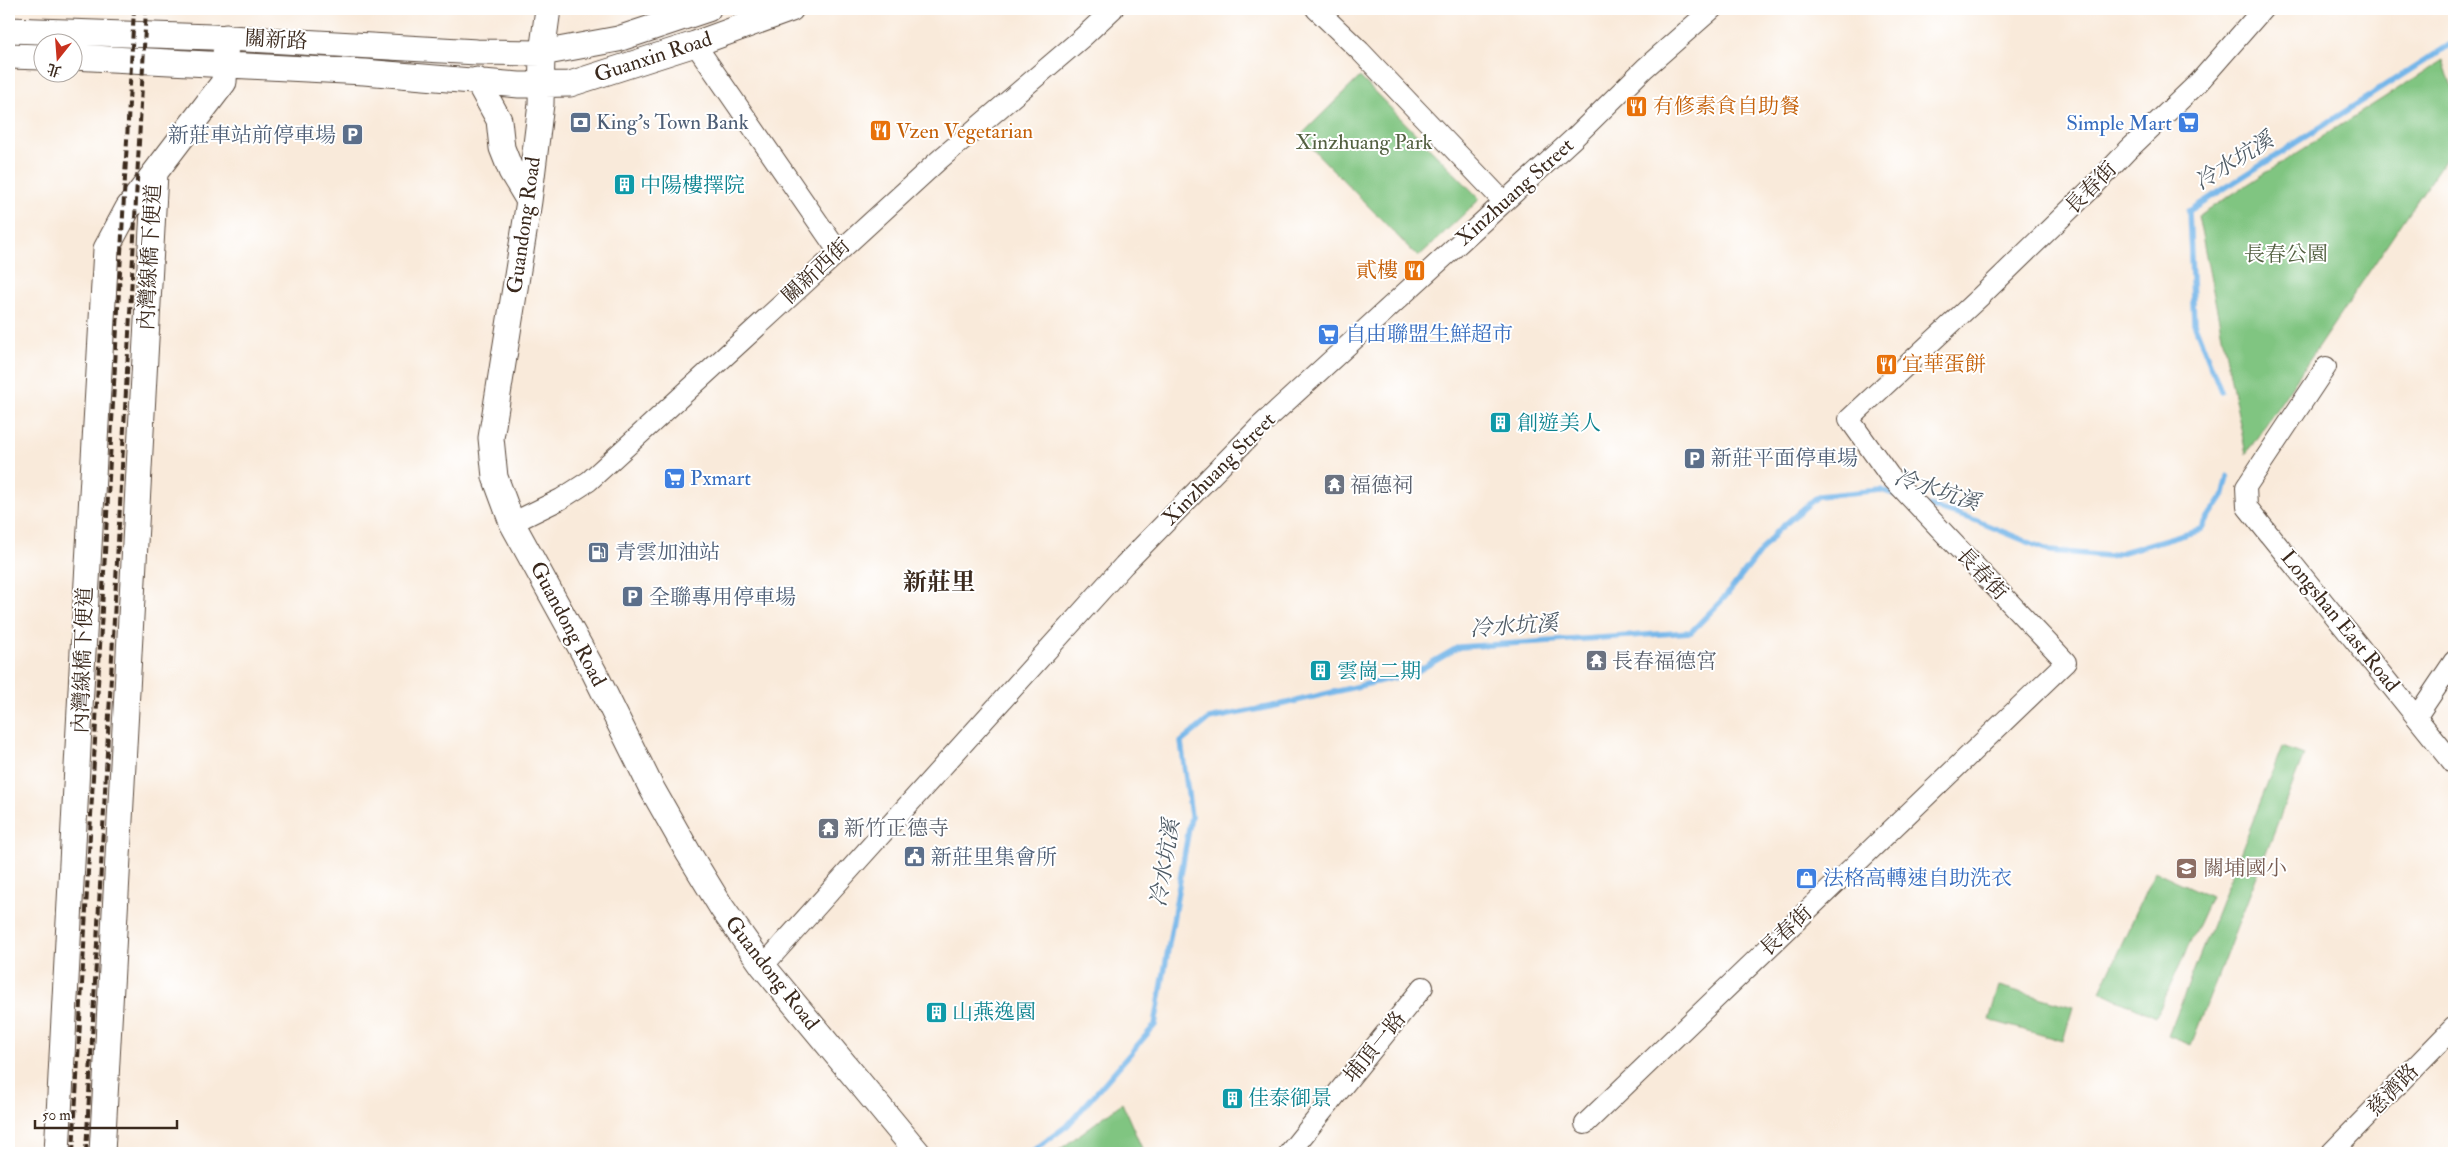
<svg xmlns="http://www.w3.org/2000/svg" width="2463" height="1162" viewBox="0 0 2463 1162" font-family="'IM FELL Double Pica','Noto Serif TC',serif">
<rect width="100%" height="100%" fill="#fff"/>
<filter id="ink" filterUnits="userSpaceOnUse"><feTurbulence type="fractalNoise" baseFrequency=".02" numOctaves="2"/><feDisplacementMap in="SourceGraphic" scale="10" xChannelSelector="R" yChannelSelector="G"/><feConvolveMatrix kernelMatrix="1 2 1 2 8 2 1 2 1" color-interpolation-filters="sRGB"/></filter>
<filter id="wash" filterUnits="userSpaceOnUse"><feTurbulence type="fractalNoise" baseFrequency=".0096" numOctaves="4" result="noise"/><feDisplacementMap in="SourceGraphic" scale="20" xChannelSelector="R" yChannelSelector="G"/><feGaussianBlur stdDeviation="1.12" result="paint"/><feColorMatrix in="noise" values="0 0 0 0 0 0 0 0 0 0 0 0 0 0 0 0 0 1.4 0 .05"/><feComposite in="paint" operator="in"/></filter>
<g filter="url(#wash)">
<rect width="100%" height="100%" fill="#f9eada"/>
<!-- green -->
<path fill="#80c581" stroke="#5e7850" d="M2443,60l11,34v52l-208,308 -48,-238z
M1360,77l120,122 -62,58 -118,-121z
M2282,747l22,8 -113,290 -23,-9z
M2155,871l56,26 -55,120 -56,-26z
M1999,986l74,21 -10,34 -74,-21z
M1122,1103l22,50h-89z"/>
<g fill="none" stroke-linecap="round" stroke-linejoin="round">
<!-- stream -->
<path stroke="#74b6e9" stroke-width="5.5" d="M2221,391l-27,-68 -5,-112 265,-169
M1926,505l46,14 78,32 59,5 92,-27 23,-35 4,-18
M1030,1153l38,-28 87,-100 36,-209 -10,-74 28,-23 70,-14 135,-32 45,-26 232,-15 34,-35 51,-65 42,-36 63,-6 18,6"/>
</g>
</g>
<g filter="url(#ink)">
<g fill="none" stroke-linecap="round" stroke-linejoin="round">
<defs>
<path id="minor" d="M1316,9l44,42 144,151
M695,44l143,207
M2326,367l-80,120 1,20 207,257
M512,523l49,-24 28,-18 350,-321 144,-123 30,-28
M2417,716l37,-55
M763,966l361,-401 138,-141 312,-286 71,-70 67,-59
M1585,1124l481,-462 -177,-187 -40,-56 133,-124 111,-108 35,-37 71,-68 64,-73
M1289,1153l134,-166
M2331,1153l123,-126"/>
<path id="tertiary" d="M548,9l-6,44 -1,51 -12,97 -38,237 4,39 17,46 82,149 57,115 38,67 33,54 41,58 155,187
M9,30l202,7 266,15 65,1 76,-14 90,-30
M9,56l33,1
M72,57l292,15 155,13 51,-1 125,-40 96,-35
M477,80l22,40 3,28 9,23 18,30
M57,1153c16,-301 30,-603 49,-904l22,-41 96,-126 2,-45
M102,1153l53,-980"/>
</defs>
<!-- minor casing -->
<use href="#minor" stroke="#58473a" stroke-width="22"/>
<!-- tertiary casing -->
<use href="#tertiary" stroke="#58473a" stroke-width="27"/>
<!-- minor -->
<use href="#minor" stroke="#fff" stroke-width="20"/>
<!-- tertiary -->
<use href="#tertiary" stroke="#fff" stroke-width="25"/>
<!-- rail -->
<path stroke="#3b2a1e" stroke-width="4" stroke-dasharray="8 4" stroke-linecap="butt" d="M73,1153l61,-1144
M86,1153l60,-1144"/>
</g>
</g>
<!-- icons -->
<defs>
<symbol id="restaurant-square" viewBox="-11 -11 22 22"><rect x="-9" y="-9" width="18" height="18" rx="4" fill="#e8710a" stroke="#fff"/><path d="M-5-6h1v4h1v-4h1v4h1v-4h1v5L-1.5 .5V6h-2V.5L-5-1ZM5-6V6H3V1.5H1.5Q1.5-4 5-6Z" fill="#fff"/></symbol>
<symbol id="bank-square" viewBox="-11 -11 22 22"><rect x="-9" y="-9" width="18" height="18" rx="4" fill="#5c6f8a" stroke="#fff"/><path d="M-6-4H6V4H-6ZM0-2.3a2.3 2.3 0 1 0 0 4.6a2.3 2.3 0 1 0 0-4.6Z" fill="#fff"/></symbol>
<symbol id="supermarket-square" viewBox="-11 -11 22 22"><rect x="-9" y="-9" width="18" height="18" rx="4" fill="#3f7fe0" stroke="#fff"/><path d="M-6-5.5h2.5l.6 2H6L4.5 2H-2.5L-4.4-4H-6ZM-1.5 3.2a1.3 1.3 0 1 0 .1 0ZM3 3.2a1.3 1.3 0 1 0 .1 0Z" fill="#fff"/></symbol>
<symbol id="parking-square" viewBox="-11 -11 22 22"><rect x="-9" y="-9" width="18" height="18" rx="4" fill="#5c6f8a" stroke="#fff"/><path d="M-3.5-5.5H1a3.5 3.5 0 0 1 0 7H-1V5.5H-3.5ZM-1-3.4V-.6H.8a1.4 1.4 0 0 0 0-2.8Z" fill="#fff"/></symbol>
<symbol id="building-square" viewBox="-11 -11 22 22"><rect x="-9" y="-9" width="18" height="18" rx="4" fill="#0f9aa8" stroke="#fff"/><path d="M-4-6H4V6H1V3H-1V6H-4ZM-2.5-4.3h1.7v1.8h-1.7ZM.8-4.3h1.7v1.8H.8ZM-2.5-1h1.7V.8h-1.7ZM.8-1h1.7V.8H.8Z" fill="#fff"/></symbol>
<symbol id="temple-square" viewBox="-11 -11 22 22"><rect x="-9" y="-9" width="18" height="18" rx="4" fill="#6b7280" stroke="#fff"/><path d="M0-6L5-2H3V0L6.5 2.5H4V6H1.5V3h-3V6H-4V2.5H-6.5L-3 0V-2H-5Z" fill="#fff"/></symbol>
<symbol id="fuel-square" viewBox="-11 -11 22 22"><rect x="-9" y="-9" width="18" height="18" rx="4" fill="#5c6f8a" stroke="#fff"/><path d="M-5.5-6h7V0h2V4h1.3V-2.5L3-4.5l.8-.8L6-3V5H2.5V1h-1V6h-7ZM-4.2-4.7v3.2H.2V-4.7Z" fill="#fff"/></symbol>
<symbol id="civic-square" viewBox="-11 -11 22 22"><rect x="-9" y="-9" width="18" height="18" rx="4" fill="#5c6f8a" stroke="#fff"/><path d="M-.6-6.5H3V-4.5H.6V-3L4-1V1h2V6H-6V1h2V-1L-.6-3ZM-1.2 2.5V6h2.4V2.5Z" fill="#fff"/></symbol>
<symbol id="school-square" viewBox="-11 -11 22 22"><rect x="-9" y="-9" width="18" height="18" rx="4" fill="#8d6e63" stroke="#fff"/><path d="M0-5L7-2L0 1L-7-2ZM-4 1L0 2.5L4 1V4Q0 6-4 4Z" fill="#fff"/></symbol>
<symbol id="shop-square" viewBox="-11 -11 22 22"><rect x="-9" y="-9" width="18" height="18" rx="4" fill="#3f7fe0" stroke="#fff"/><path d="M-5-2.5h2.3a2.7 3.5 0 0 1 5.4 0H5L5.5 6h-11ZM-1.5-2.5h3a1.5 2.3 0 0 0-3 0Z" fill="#fff"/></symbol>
</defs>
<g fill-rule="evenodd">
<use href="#restaurant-square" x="1624" y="94" width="25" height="25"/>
<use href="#bank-square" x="568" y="110" width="25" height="25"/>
<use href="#supermarket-square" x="2176" y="110" width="25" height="25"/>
<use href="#restaurant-square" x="868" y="118" width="25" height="25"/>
<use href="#parking-square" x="340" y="122" width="25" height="25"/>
<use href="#building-square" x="612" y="172" width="25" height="25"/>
<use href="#restaurant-square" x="1402" y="258" width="25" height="25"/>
<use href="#supermarket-square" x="1316" y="322" width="25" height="25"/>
<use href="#restaurant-square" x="1874" y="352" width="25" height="25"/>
<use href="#building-square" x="1488" y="410" width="25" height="25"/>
<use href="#parking-square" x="1682" y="446" width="25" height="25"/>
<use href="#supermarket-square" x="662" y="466" width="25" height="25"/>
<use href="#temple-square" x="1322" y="472" width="25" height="25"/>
<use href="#fuel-square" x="586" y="540" width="25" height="25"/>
<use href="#parking-square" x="620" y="584" width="25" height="25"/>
<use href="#temple-square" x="1584" y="648" width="25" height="25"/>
<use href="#building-square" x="1308" y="658" width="25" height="25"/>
<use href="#temple-square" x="816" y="816" width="25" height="25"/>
<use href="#civic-square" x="902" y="844" width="25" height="25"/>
<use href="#school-square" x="2174" y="856" width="25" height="25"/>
<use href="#shop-square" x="1794" y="866" width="25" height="25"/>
<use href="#building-square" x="924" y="1000" width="25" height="25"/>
<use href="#building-square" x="1220" y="1086" width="25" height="25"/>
</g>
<g text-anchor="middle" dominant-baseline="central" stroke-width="4" stroke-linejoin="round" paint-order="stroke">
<!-- street labels -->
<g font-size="21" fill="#3b2a1e" stroke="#fff">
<text transform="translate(276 40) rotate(3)">關新路</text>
<text transform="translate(653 57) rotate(-18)">Guanxin Road</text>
<text transform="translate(2091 188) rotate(-46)">長春街</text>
<text transform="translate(1515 192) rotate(-42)">Xinzhuang Street</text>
<text transform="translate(524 225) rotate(-82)">Guandong Road</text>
<text transform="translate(150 257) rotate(-87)">內灣線橋下便道</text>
<text transform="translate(816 271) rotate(-43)">關新西街</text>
<text transform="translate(1219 469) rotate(-45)">Xinzhuang Street</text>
<text transform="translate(1982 574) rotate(46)">長春街</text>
<text transform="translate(2340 621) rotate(51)">Longshan East Road</text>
<text transform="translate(568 624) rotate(62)">Guandong Road</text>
<text transform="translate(83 660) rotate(-88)">內灣線橋下便道</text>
<text transform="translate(1786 931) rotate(-43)">長春街</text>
<text transform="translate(772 973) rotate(52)">Guandong Road</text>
<text transform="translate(1375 1047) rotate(-51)">埔頂一路</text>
<text transform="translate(2393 1090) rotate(-46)">慈濟路</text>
</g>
<!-- food labels -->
<g font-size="21" fill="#c56008" stroke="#fff" text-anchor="start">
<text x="1653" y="106">有修素食自助餐</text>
<text x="896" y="131">Vzen Vegetarian</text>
<text x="1398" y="270" text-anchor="end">貳樓</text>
<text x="1902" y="364">宜華蛋餅</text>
</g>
<!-- service labels -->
<g font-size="21" fill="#4e5e75" stroke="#fff" text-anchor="start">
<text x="596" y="122">King's Town Bank</text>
<text x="336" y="135" text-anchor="end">新莊車站前停車場</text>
<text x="1711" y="458">新莊平面停車場</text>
<text x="615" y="552">青雲加油站</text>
<text x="649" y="597">全聯專用停車場</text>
<text x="931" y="857">新莊里集會所</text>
</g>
<!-- shop labels -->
<g font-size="21" fill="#366cbe" stroke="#fff" text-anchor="start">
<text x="2172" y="123" text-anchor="end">Simple Mart</text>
<text x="1345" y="334">自由聯盟生鮮超市</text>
<text x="690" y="478">Pxmart</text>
<text x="1823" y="878">法格高轉速自助洗衣</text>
</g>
<!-- park labels -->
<g font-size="21" fill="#536041" stroke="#fff">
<text x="1364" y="142">Xinzhuang Park</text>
<text x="2286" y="254">長春公園</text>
</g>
<!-- culture labels -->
<g font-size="21" fill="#0d838f" stroke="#fff" text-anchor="start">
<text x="640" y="185">中陽樓擇院</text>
<text x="1517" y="423">創遊美人</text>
<text x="1337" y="671">雲崗二期</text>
<text x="952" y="1012">山燕逸園</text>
<text x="1248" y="1098">佳泰御景</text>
</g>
<!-- worship labels -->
<g font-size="21" fill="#5b616d" stroke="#fff" text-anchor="start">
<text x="1350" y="485">福德祠</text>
<text x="1612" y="661">長春福德宮</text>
<text x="844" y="828">新竹正德寺</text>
</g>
<!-- education labels -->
<g font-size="21" fill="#785e54" stroke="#fff" text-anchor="start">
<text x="2203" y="868">關埔國小</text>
</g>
<!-- water labels -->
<g font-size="22" font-style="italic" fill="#4f5b65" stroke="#fff">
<text transform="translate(2234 161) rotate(-32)">冷水坑溪</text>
<text transform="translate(1937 490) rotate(18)">冷水坑溪</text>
<text transform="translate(1514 626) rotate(-4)">冷水坑溪</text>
<text transform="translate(1165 863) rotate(-81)">冷水坑溪</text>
</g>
<!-- quarter labels -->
<g font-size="24" font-weight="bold" fill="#3b2a1e" stroke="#fff">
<text x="939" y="582">新莊里</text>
</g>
</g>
<!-- margin -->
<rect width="2463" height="1162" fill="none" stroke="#fff" stroke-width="30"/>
<!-- north arrow -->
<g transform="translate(58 58) rotate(197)"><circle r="24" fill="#ffffff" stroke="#b1aaa5"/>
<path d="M0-4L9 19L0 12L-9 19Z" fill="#c8321e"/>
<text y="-8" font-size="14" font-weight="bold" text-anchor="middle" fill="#3b2a1e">北</text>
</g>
<!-- scale -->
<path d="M35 1120v8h142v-8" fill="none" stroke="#3b2a1e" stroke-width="2.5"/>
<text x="42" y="1120" font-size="15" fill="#3b2a1e" stroke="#ffffff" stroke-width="4" paint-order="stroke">50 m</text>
</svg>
